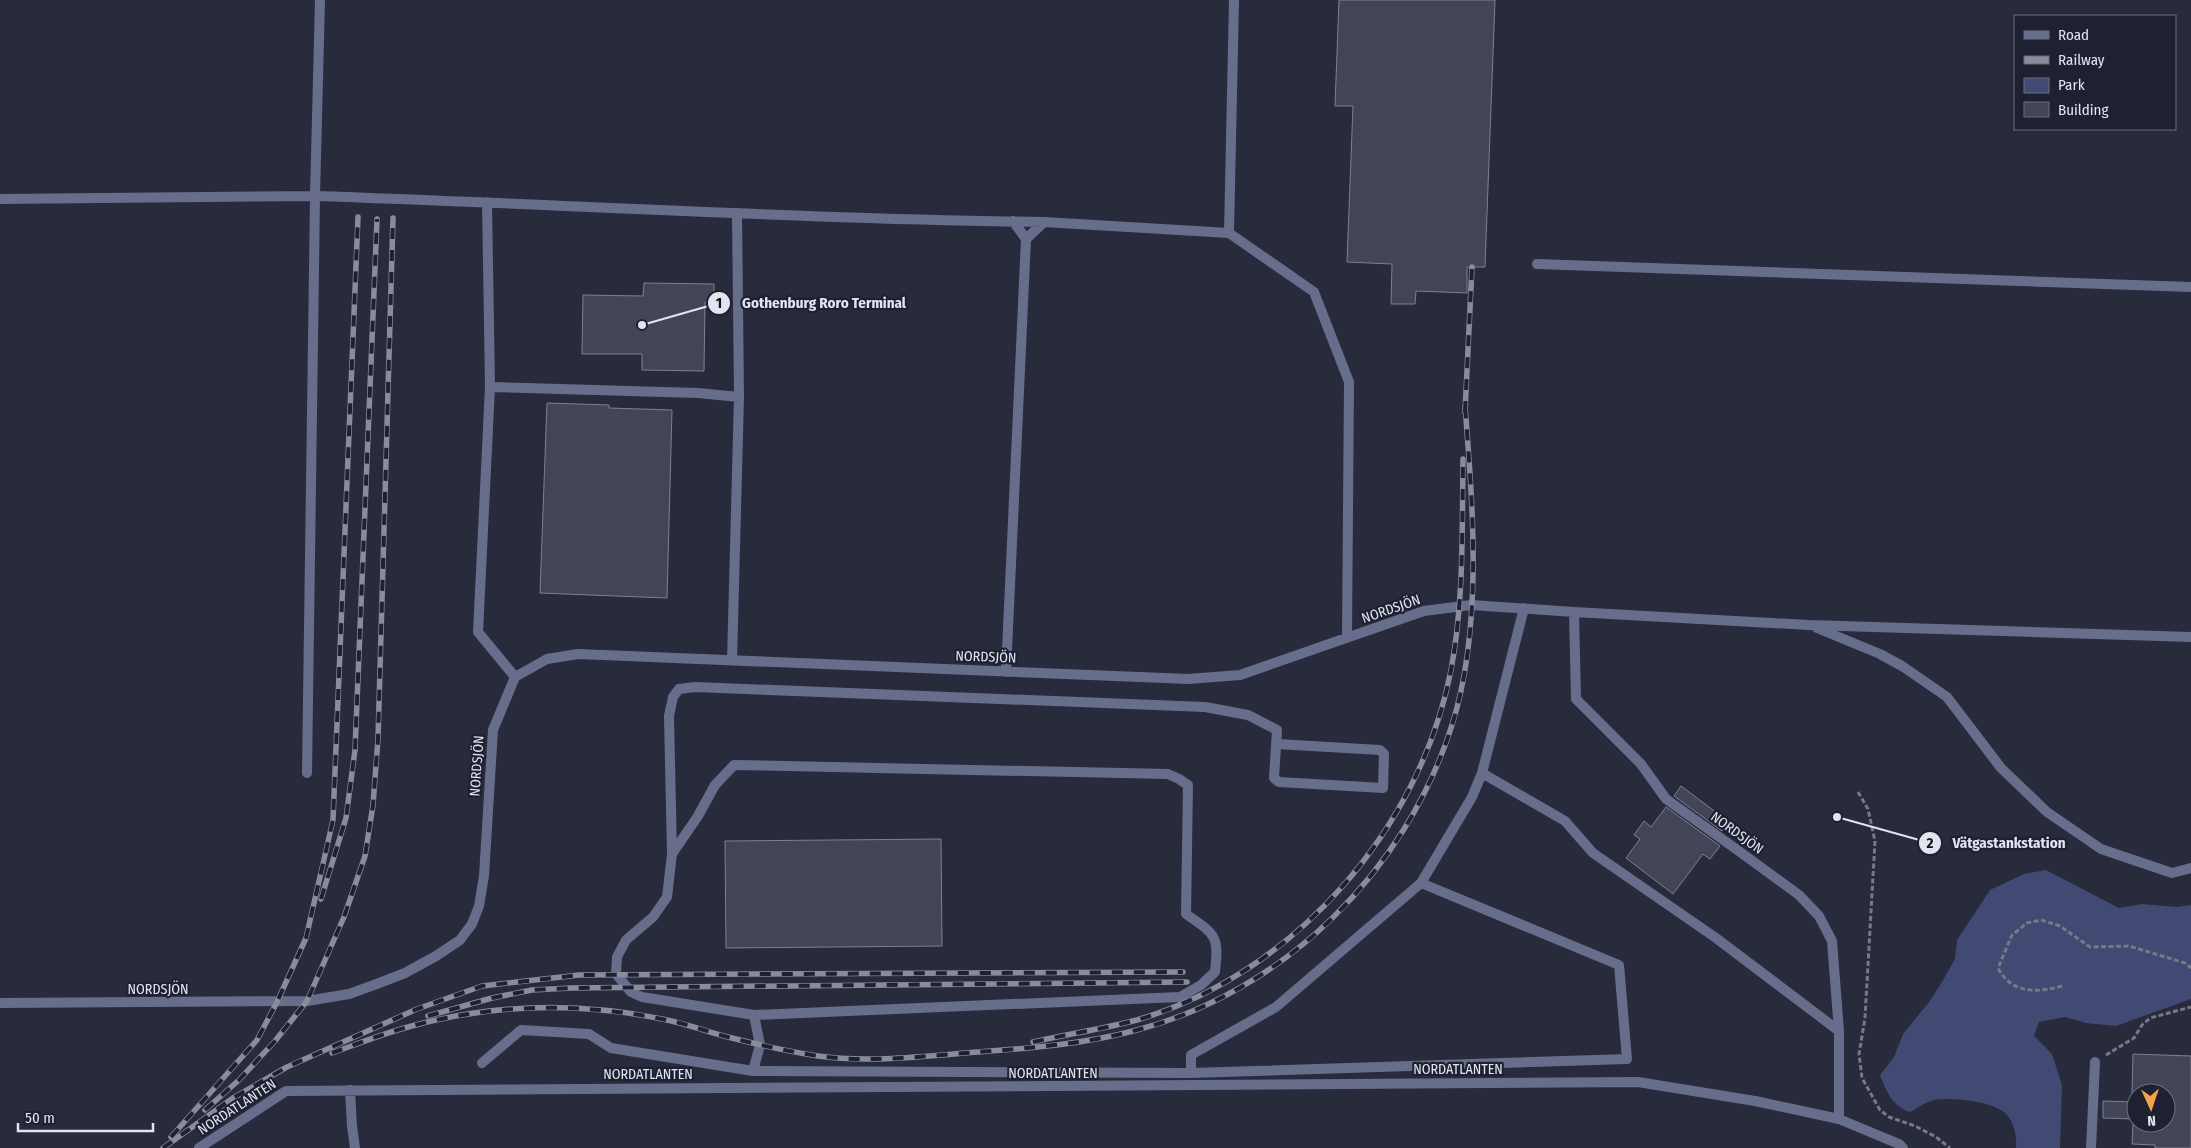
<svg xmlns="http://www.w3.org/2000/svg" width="2191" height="1148" viewBox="0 0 2191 1148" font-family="'Fira Sans Condensed',sans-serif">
<rect width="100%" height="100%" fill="#282b3b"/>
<!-- green -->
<path fill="#424972" d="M2046,870l73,38 23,-4 35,3 14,-2v94l-75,27 -30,-3 -21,-6 -26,5 -5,14 18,18 10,31 -2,63h-44c1,-12 -2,-27 -11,-35 -13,-12 -55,-16 -71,-13 -8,2 -17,8 -24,12 -17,-5 -24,-21 -30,-37l14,-18 9,-23 26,-32 13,-20 13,-23 2,-19 33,-50 34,-16z"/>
<!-- building -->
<path fill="#414557" stroke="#7c8194" d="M1339,0h156l-10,267h-18v26l-51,-2 -1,13h-24l1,-40 -45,-2 6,-156h-18z
M644,283l70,1v18h-9l-1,69 -62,-1v-16h-60l1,-59 60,1z
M547,403l62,2v3l63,2 -5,188 -127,-5z
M1681,786l48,36 -7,9 -48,-35z
M1666,807l54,39 -10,13 -7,-5 -30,40 -47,-36 14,-19 -6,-4 10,-14 7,6z
M941,839l1,107 -216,2 -1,-107z
M2133,1054l58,2v92h-36v-3l-23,-1 1,-21h33v-30h-34z
M2103,1101l33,1v17l-33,-1z"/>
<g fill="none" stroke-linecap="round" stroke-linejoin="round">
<!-- path -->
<path stroke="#767987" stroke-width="3" stroke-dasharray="5 2.5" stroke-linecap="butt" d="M1858,792l10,17 7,32 -10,177 -6,36 3,24 18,32 9,7 26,9 21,11 14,11
M2062,986c-24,7 -51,8 -64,-18l14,-33 15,-12 14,-3 19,6 30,21 39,-1 56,17 6,5
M2106,1055l28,-17 8,-13 8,-7 41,-11"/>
<!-- lane -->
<path stroke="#676e8c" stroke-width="10" d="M320,0l-5,196c243,8 486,23 729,26
M0,199l315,-3 -8,577
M487,202l3,185 -12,245 37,45
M1013,221l13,18
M1229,233l85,59 35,90 -2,256
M1537,264l654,23
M490,387l208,6 41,4 -2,-184
M1574,612l235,13 382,12
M1817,628l63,26 22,12 45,31 54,71 46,44 54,37 71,24 19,-5
M732,661l7,-264
M1006,672l20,-433 18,-17 185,11 5,-233
M734,765l434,9 11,5 9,6 -2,129c30,21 33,21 29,58l-14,13 -21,12 -426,18 -112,-18 -11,-5 -15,-18 1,-17 9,-17 27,-23 14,-20 5,-43 26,-38 17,-31z
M1482,773l42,-165
M672,854l-3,-138 4,-19 6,-8 16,-2 510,20 43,8 29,15 -3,48 5,4 104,6 1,-34 -4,-4 -103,-6
M0,1003l307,-2 42,-7 25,-9 31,-12 31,-17 24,-16 12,-16 7,-18 5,-30 9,-146 22,-53 32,-18 31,-5 610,25 52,-4 184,-64 47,-6 103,7 2,87 65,65 25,35 70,50
M482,1063l39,-33 68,4 22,14 142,23 7,-26 -6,-30
M753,1071l438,2 436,-14 -8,-94 -198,-82 51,-86 10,-24 83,48 28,32 123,85 123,93
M1191,1073v-18l85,-48 145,-124
M350,1090l2,36 3,22
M199,1148l87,-57 1352,-9 117,19
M2091,1148l4,-86"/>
<!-- street -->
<path stroke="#676e8c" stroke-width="10" d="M1736,849l63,46 20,21 13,25 7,90v88
M1755,1101l84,18 60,25 4,4"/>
<defs>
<path id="rail" d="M1465,412l7,-145
M321,899l25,-81 9,-68 22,-531
M428,1016l64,-18 40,-8 39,-2 616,-6
M1033,1042c35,-8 70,-13 104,-22 157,-46 283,-190 314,-350 13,-68 11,-141 12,-211
M332,1053c25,-9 50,-19 76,-26 83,-23 170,-25 254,-8 21,4 41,11 62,17 31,8 62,15 94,20 51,7 109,0 160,-4 53,-4 107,-8 159,-22 148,-39 269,-159 315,-305 31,-99 21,-216 13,-319
M205,1110l34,-30 36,-39 32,-40 37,-84 21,-61 8,-51 5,-66 15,-521
M171,1137l86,-97 20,-38 29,-64 27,-118 25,-603
M163,1148l70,-50 54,-31 130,-58 65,-23 97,-11 604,-3"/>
</defs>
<!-- rail casing -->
<use href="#rail" stroke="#898c9a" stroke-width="5.5"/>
<!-- rail -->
<use href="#rail" stroke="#1e2131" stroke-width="4" stroke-dasharray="11" stroke-linecap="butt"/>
</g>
<g text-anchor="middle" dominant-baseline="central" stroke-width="4.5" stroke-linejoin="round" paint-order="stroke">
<!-- street labels -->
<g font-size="14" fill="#e2e5f0" stroke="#1e2131">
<text transform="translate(1391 609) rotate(-19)">NORDSJÖN</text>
<text transform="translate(986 657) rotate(2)">NORDSJÖN</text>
<text transform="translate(477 766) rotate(-86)">NORDSJÖN</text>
<text transform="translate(1737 833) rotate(36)">NORDSJÖN</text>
<text x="158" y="989">NORDSJÖN</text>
<text x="1458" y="1069">NORDATLANTEN</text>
<text x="1053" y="1073">NORDATLANTEN</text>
<text x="648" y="1074">NORDATLANTEN</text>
<text transform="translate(237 1107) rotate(-33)">NORDATLANTEN</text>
</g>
</g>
<!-- callouts -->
<path fill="none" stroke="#e2e5f0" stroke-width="2" d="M642 325L719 303M1837 817L1930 843"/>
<g fill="#e2e5f0" stroke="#1e2131" stroke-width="2">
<circle cx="642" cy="325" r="5"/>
<circle cx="1837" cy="817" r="5"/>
<circle cx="719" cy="303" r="12"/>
<circle cx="1930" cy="843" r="12"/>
</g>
<g font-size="15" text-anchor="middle" font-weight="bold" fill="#111">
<text x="719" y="308">1</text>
<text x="1930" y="848">2</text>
</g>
<g font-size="15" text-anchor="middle" font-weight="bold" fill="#e2e5f0" stroke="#1e2131" stroke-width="4.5" stroke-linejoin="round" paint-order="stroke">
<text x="824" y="308">Gothenburg Roro Terminal</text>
<text x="2009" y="848">Vätgastankstation</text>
</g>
<!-- legend -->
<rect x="2014" y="15" width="162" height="115" fill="#1e2131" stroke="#6c6f7d"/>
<rect x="2024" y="31" width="25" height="8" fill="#676e8c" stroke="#6c6f7d"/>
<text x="2058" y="40" font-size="15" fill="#e2e5f0">Road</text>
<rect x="2024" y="56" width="25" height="8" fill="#898c9a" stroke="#6c6f7d"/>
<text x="2058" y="65" font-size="15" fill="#e2e5f0">Railway</text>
<rect x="2024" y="78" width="25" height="15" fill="#424972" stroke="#6c6f7d"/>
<text x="2058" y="90" font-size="15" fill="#e2e5f0">Park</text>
<rect x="2024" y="102" width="25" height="15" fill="#414557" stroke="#6c6f7d"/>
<text x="2058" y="115" font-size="15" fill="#e2e5f0">Building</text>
<!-- north arrow -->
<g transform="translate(2151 1108) rotate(177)"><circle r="24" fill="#1e2131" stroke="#6c6f7d"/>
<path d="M0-4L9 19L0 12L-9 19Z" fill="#f5a346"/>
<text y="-8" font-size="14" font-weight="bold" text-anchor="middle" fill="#e2e5f0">N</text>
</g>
<!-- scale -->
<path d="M18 1123v8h135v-8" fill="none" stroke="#e2e5f0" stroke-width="2.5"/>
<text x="25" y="1123" font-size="15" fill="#e2e5f0" stroke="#1e2131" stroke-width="4" paint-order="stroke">50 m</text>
</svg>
